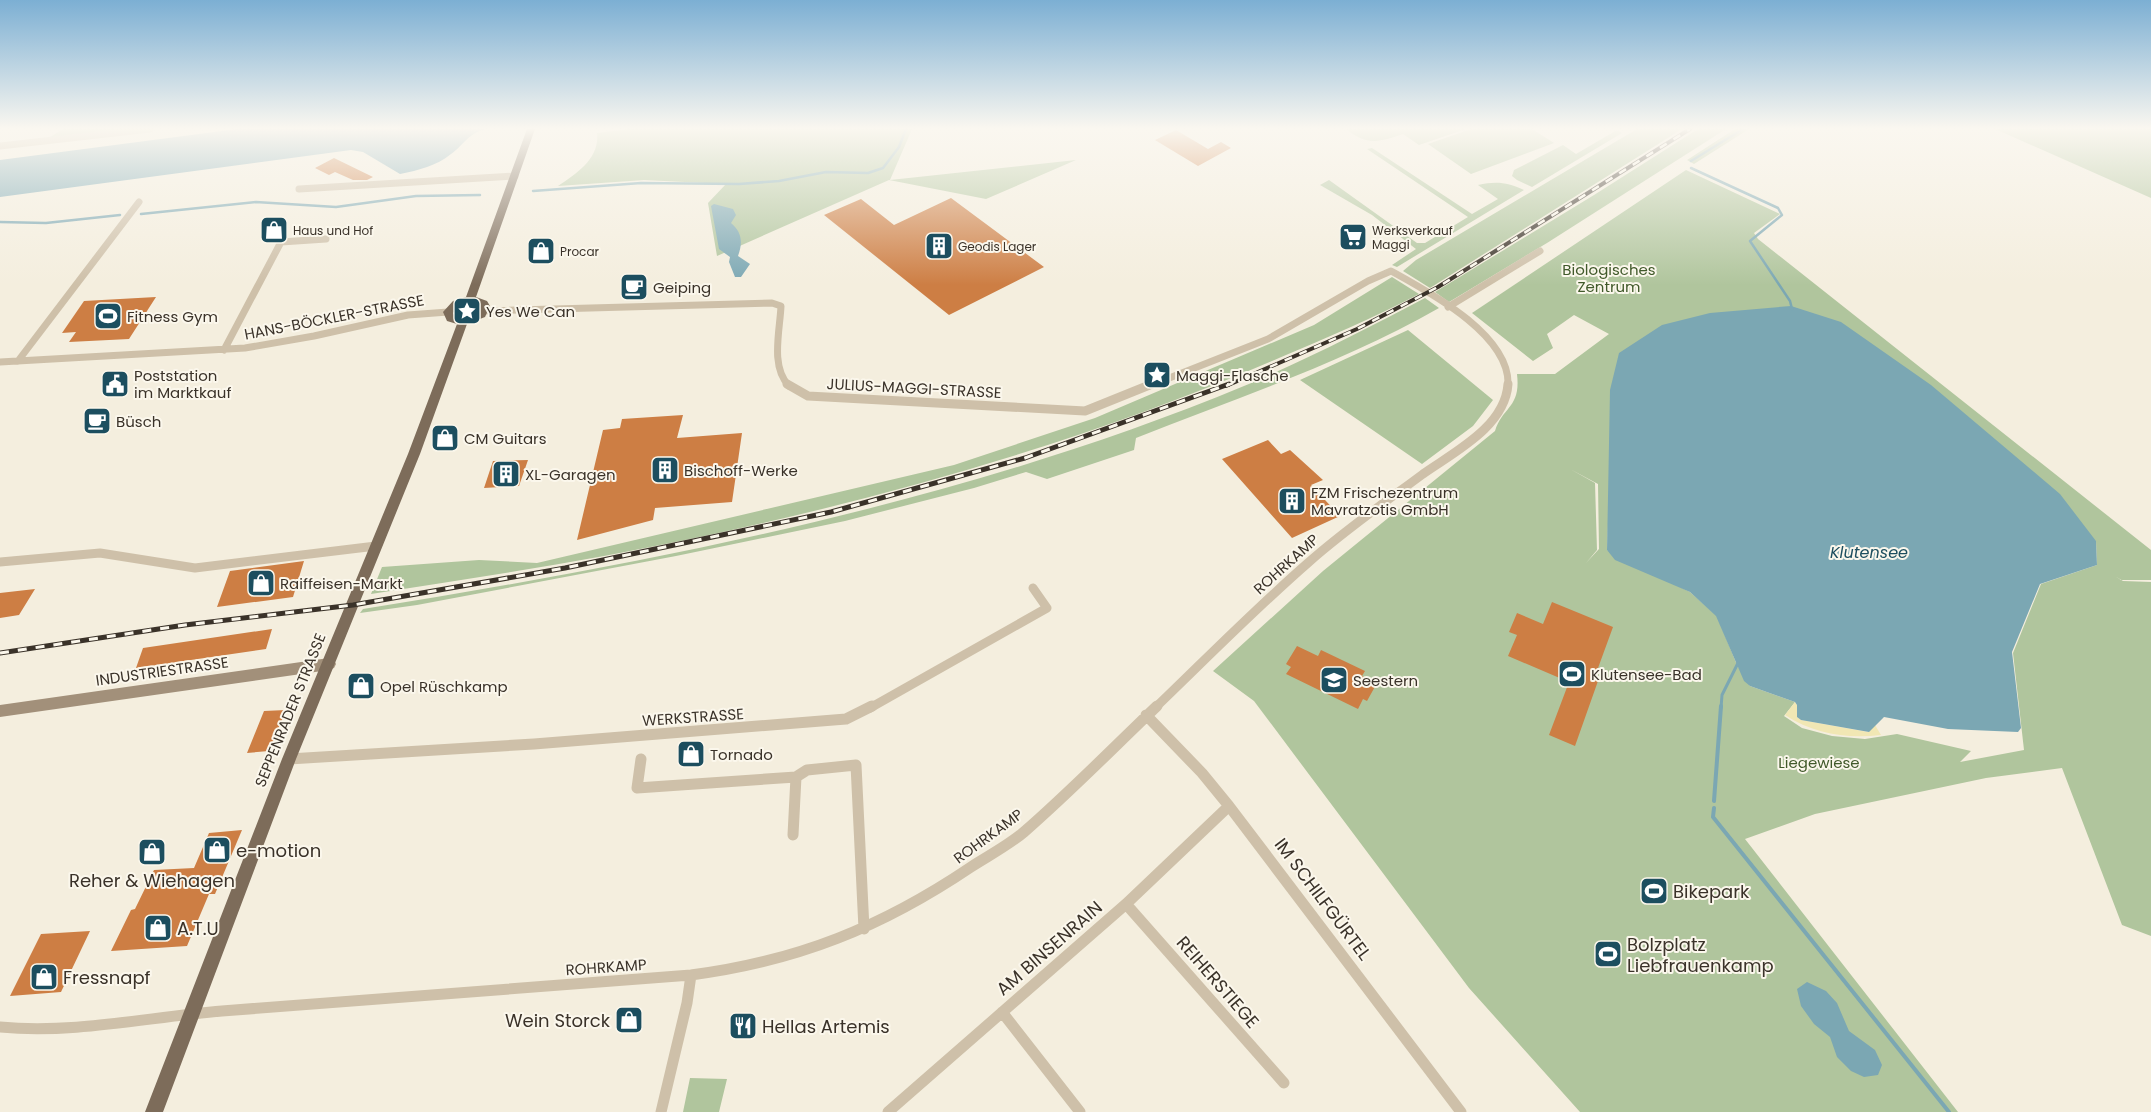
<svg xmlns="http://www.w3.org/2000/svg" width="2151" height="1112" viewBox="0 0 2151 1112" font-family="Poppins,sans-serif">
<rect width="100%" height="100%" fill="#f4eede"/>
<!-- green -->
<path fill="#b0c59d" fill-rule="evenodd" d="M63,129h75l-91,10z
M628,129h284l-22,51 186,-20 -90,39 -97,-19 -172,76 -9,-53 18,-19 -82,-4 -86,6c19,-13 42,-28 39,-53z
M1346,129h120l-47,16 -16,-11c-24,8 -36,12 -57,-5z
M1471,129h61l22,14 -83,31 -43,-30z
M1637,129h45l-252,159 -27,-17 13,-11z
M1698,129h28l-179,114 -98,59 -14,-10 159,-97z
M1735,129h14l-55,35 -7,-4z
M1995,129h156v69z
M1617,130l5,3 -90,54 -15,-7 -5,-4 2,-6 49,-25 13,9z
M1372,148l100,66 26,-15 -20,-14c18,-4 29,-3 46,5l-127,77 -5,-2 24,-16 -44,-34 -52,-30 9,-5 88,63h8l43,-26 -101,-68z
M1686,170l94,44 -26,19 4,6 393,311v30h-30l-6,-4 8,5 28,1v354l-29,-11 -60,-157 -76,10 -171,36 -70,25 213,273h-378l-111,-124 -215,-287 -41,-30 110,-100 172,-140c8,-25 26,-23 22,-57h38l54,-40 -35,-19 -27,19 6,14 -20,13 -61,-48zM1570,469l28,15 1,65 -13,14 11,-13 -2,-67zM1610,474l486,67 1,24 -56,19 -28,69 11,97 -64,12 11,-11 -74,-17 -32,5 -33,-3 -30,-8 -18,-12 11,-14 -45,-16 -13,-21 -20,-49 -27,-24 -83,-42z
M1392,277l27,17c-45,24 -93,44 -140,64 -215,93 -445,155 -675,198 -77,14 -155,26 -233,38l11,-27 97,-7 58,3 417,-98 141,-47 219,-93z
M1425,298l14,10c-95,54 -201,90 -303,130l-2,12 -87,29 -21,-7 -52,16 -129,33 -169,35 -259,49 -57,8 3,-4c298,-48 601,-107 881,-223 62,-26 122,-57 181,-88z
M466,304h7l6,6c-5,7 -17,11 -24,5v-4z
M1408,330l85,70 -20,26 -51,38 -122,-84z
M690,1078l37,1 -8,33h-36z"/>
<!-- sand -->
<path fill="#f1e7b4" d="M1795,702l2,3v12l4,3 67,12 7,-7 6,10c-34,4 -67,-1 -96,-20z"/>
<!-- water -->
<path fill="#7ba7b3" d="M237,129h249c-19,5 -21,15 -35,25 -15,12 -32,16 -51,20l-37,-22 -12,-2 -351,47v-37z
M714,204l19,5 3,6 -5,8c11,9 12,20 7,33l12,8 -9,13h-6l-6,-15 1,-5 -11,-8 -8,-43z
M1791,306l50,16 90,63 129,109 36,47 1,24 -57,19 -28,68 9,76 -3,4 -70,-3 -64,-12 -15,15 -68,-12 -4,-3v-12l-2,-3 -45,-16 -6,-5 -28,-65 -26,-24 -75,-32 -8,-10 3,-160 9,-37 43,-28 48,-12z
M1807,982l19,9 11,12 12,28 26,19 7,15 -4,10 -14,2 -13,-6 -14,-14 -7,-20 -16,-13 -13,-18 -4,-17z"/>
<g fill="none" stroke-linecap="round" stroke-linejoin="round">
<!-- stream-far2 -->
<path stroke="#7ba7b3" stroke-width="2.5" d="M1691,161l52,-32
M1691,168l87,40 4,7 -32,26 40,60 2,8
M533,191l108,-8 98,1 40,-3 47,-9 42,1 15,-5 16,-21 7,-18
M141,214l115,-12 80,5 80,-11 64,-1
M0,222l46,1 74,-8"/>
<!-- stream-far1 -->
<path stroke="#7ba7b3" stroke-width="3" d="M1721,708l1,-13 16,-32"/>
<!-- stream -->
<path stroke="#7ba7b3" stroke-width="4" d="M1714,801l7,-95
M1714,808l-1,9 236,295"/>
</g>
<!-- building -->
<path fill="#cd7e44" d="M1176,130l32,19 13,-7 10,6 -33,18 -43,-26z
M334,158l39,19 -6,3h-14l-18,-8 -6,3 -14,-7z
M951,198l93,69 -95,48 -125,-100 37,-16 33,26z
M156,297l-27,42 -60,3 7,-10 -14,1 22,-32z
M683,415l-6,23 65,-5 -10,69 -77,6 -2,12 -76,20 26,-110 17,-2 2,-9z
M1268,440l13,14 9,-4 33,30 -12,5 29,31 -48,22 -70,-79z
M528,460l-9,26 -35,2 9,-27z
M304,561l-11,36 -76,10 13,-36z
M35,589l-16,26 -19,3v-25z
M1552,602l61,25 -19,52 4,2 -23,65 -26,-11 20,-53 -61,-26 9,-21 -8,-3 8,-19 26,11z
M272,629l-6,20 -130,19 7,-20z
M1297,646l21,10 3,-6 44,21 -3,5 15,7 -10,18 -4,-2 -5,10 -72,-35 5,-7 -5,-3z
M286,710l-17,41 -22,2 17,-42z
M242,830l-27,64h-6l-22,52 -76,5 20,-41 4,-1 19,-39 40,-2 15,-35z
M90,931l-29,61 -51,4 31,-62z"/>
<g fill="none" stroke-linecap="round" stroke-linejoin="round">
<!-- street-far2 -->
<path stroke="#cec0a9" stroke-width="7" d="M0,146l150,-17
M299,189l216,-13
M1448,307l92,-56
M484,311l288,-8 9,3c-1,24 -11,61 8,80
M224,350l57,-108 45,-3
M18,361l121,-159
M0,362l245,-14 69,-12 94,-21 40,-3
M1149,386l119,-47 100,-58 23,-10c38,21 120,64 117,115"/>
<!-- street-far1 -->
<path stroke="#cec0a9" stroke-width="9" d="M787,384l21,12 277,15 67,-27
M0,562l100,-9 95,15 181,-22
M870,708l177,-100 -14,-20
M1155,708c51,-49 101,-100 154,-146 36,-32 75,-59 114,-88 31,-22 82,-47 85,-90"/>
<!-- street -->
<path stroke="#cec0a9" stroke-width="11" d="M1146,715l56,58 27,33 232,306
M289,759l245,-15 312,-25 26,-13
M641,759l-4,29 159,-11
M793,835l3,-58 11,-7 49,-5 8,164
M1126,904l158,179
M1002,1012l78,100
M0,1027c75,7 148,-10 222,-16 157,-12 313,-24 469,-36 107,-14 191,-48 280,-108 17,-11 38,-22 53,-35 46,-40 89,-84 133,-126
M661,1112l26,-109 4,-28
M888,1112l238,-208 103,-98"/>
<!-- secondary -->
<path fill="#a2907a" fill-rule="evenodd" d="M329,658l5,2 2,4 -2,4 -5,2 -329,47v-12z"/>
<!-- primary -->
<path fill="#7d6c5a" fill-rule="evenodd" d="M527,129h8l-59,168 11,4 3,5 -5,11 -18,7 -47,130 -124,305 -133,353h-18l137,-353 126,-305 49,-130 -10,-3 -4,-9 10,-11 13,-4zM470,302l10,4 -3,7 -15,5 -7,-1 -2,-4 8,-8z"/>
<defs>
<path id="rail-far1" d="M1226,386l131,-57 81,-42 252,-158"/>
<path id="rail" d="M0,653l185,-28 168,-20 212,-37 266,-56 194,-54 204,-74"/>
</defs>
<!-- rail-far1 casing -->
<use href="#rail-far1" stroke="#3a3229" stroke-width="4"/>
<!-- rail casing -->
<use href="#rail" stroke="#3a3229" stroke-width="5"/>
<!-- rail-far1 -->
<use href="#rail-far1" stroke="#fbf7ec" stroke-width="2.5" stroke-dasharray="8" stroke-linecap="butt"/>
<!-- rail -->
<use href="#rail" stroke="#fbf7ec" stroke-width="3" stroke-dasharray="9" stroke-linecap="butt"/>
</g>
<!-- sky -->
<linearGradient id="sky" x2="0" y2="1"><stop stop-color="#7cafd3"/><stop offset="0.45" stop-color="#faf7f0"/><stop offset="1" stop-color="#faf7f0" stop-opacity="0"/></linearGradient>
<rect width="2151" height="285" fill="url(#sky)"/>
<!-- icons -->
<defs>
<symbol id="shop-square" viewBox="-11 -11 22 22"><rect x="-9" y="-9" width="18" height="18" rx="4" fill="#1c4e5f" stroke="#fbf7ec"/><path d="M-5-2.5h2.3a2.7 3.5 0 0 1 5.4 0H5L5.5 6h-11ZM-1.5-2.5h3a1.5 2.3 0 0 0-3 0Z" fill="#fff"/></symbol>
<symbol id="supermarket-square" viewBox="-11 -11 22 22"><rect x="-9" y="-9" width="18" height="18" rx="4" fill="#1c4e5f" stroke="#fbf7ec"/><path d="M-6-5.5h2.5l.6 2H6L4.5 2H-2.5L-4.4-4H-6ZM-1.5 3.2a1.3 1.3 0 1 0 .1 0ZM3 3.2a1.3 1.3 0 1 0 .1 0Z" fill="#fff"/></symbol>
<symbol id="building-square" viewBox="-11 -11 22 22"><rect x="-9" y="-9" width="18" height="18" rx="4" fill="#1c4e5f" stroke="#fbf7ec"/><path d="M-4-6H4V6H1V3H-1V6H-4ZM-2.5-4.3h1.7v1.8h-1.7ZM.8-4.3h1.7v1.8H.8ZM-2.5-1h1.7V.8h-1.7ZM.8-1h1.7V.8H.8Z" fill="#fff"/></symbol>
<symbol id="cafe-square" viewBox="-11 -11 22 22"><rect x="-9" y="-9" width="18" height="18" rx="4" fill="#1c4e5f" stroke="#fbf7ec"/><path d="M-5.5-4.5H6V0H3Q3 3.5 0 3.5H-2.5Q-5.5 3.5-5.5 0ZM3-3.2v2h1.7v-2ZM-6 4.5H4V6H-6Z" fill="#fff"/></symbol>
<symbol id="sight-square" viewBox="-11 -11 22 22"><rect x="-9" y="-9" width="18" height="18" rx="4" fill="#1c4e5f" stroke="#fbf7ec"/><path d="M0-6L1.8-2.2L6-1.7L2.9 1.2L3.7 5.4L0 3.3L-3.7 5.4L-2.9 1.2L-6-1.7L-1.8-2.2Z" fill="#fff"/></symbol>
<symbol id="stadium-square" viewBox="-11 -11 22 22"><rect x="-9" y="-9" width="18" height="18" rx="4" fill="#1c4e5f" stroke="#fbf7ec"/><path d="M0-5a6.5 5 0 1 0 0 10a6.5 5 0 1 0 0-10ZM-3.5-1.8h7v3.6h-7Z" fill="#fff"/></symbol>
<symbol id="civic-square" viewBox="-11 -11 22 22"><rect x="-9" y="-9" width="18" height="18" rx="4" fill="#1c4e5f" stroke="#fbf7ec"/><path d="M-.6-6.5H3V-4.5H.6V-3L4-1V1h2V6H-6V1h2V-1L-.6-3ZM-1.2 2.5V6h2.4V2.5Z" fill="#fff"/></symbol>
<symbol id="school-square" viewBox="-11 -11 22 22"><rect x="-9" y="-9" width="18" height="18" rx="4" fill="#1c4e5f" stroke="#fbf7ec"/><path d="M0-5L7-2L0 1L-7-2ZM-4 1L0 2.5L4 1V4Q0 6-4 4Z" fill="#fff"/></symbol>
<symbol id="restaurant-square" viewBox="-11 -11 22 22"><rect x="-9" y="-9" width="18" height="18" rx="4" fill="#1c4e5f" stroke="#fbf7ec"/><path d="M-5-6h1v4h1v-4h1v4h1v-4h1v5L-1.5 .5V6h-2V.5L-5-1ZM5-6V6H3V1.5H1.5Q1.5-4 5-6Z" fill="#fff"/></symbol>
</defs>
<g fill-rule="evenodd">
<use href="#shop-square" x="258" y="214" width="32" height="32"/>
<use href="#supermarket-square" x="1337" y="221" width="32" height="32"/>
<use href="#building-square" x="923" y="230" width="32" height="32"/>
<use href="#shop-square" x="525" y="235" width="32" height="32"/>
<use href="#cafe-square" x="618" y="271" width="32" height="32"/>
<use href="#sight-square" x="451" y="295" width="32" height="32"/>
<use href="#stadium-square" x="92" y="300" width="32" height="32"/>
<use href="#sight-square" x="1141" y="359" width="32" height="32"/>
<use href="#civic-square" x="99" y="368" width="32" height="32"/>
<use href="#cafe-square" x="81" y="405" width="32" height="32"/>
<use href="#shop-square" x="429" y="422" width="32" height="32"/>
<use href="#building-square" x="649" y="454" width="32" height="32"/>
<use href="#building-square" x="490" y="458" width="32" height="32"/>
<use href="#building-square" x="1276" y="485" width="32" height="32"/>
<use href="#shop-square" x="245" y="567" width="32" height="32"/>
<use href="#stadium-square" x="1556" y="658" width="32" height="32"/>
<use href="#school-square" x="1318" y="664" width="32" height="32"/>
<use href="#shop-square" x="345" y="670" width="32" height="32"/>
<use href="#shop-square" x="675" y="738" width="32" height="32"/>
<use href="#shop-square" x="201" y="834" width="32" height="32"/>
<use href="#shop-square" x="136" y="836" width="32" height="32"/>
<use href="#stadium-square" x="1638" y="875" width="32" height="32"/>
<use href="#shop-square" x="142" y="912" width="32" height="32"/>
<use href="#stadium-square" x="1592" y="938" width="32" height="32"/>
<use href="#shop-square" x="28" y="961" width="32" height="32"/>
<use href="#shop-square" x="613" y="1004" width="32" height="32"/>
<use href="#restaurant-square" x="727" y="1010" width="32" height="32"/>
</g>
<g text-anchor="middle" dominant-baseline="central" stroke-width="4" stroke-linejoin="round" paint-order="stroke">
<!-- far-poi labels -->
<g font-size="12" fill="#3a3229" stroke="#fbf7ec" text-anchor="start">
<text x="293" y="230">Haus und Hof</text>
<text x="1372" y="230">Werksverkauf<tspan x="1372" dy="14">Maggi</tspan></text>
<text x="958" y="246">Geodis Lager</text>
<text x="560" y="251">Procar</text>
</g>
<!-- park labels -->
<g font-size="15" fill="#415a2b" stroke="#fbf7ec">
<text x="1609" y="269">Biologisches<tspan x="1609" dy="17">Zentrum</tspan></text>
<text x="1819" y="762">Liegewiese</text>
</g>
<!-- poi labels -->
<g font-size="15" fill="#3a3229" stroke="#fbf7ec" text-anchor="start">
<text x="653" y="287">Geiping</text>
<text x="486" y="311">Yes We Can</text>
<text x="127" y="316">Fitness Gym</text>
<text x="134" y="375">Poststation<tspan x="134" dy="17">im Marktkauf</tspan></text>
<text x="1176" y="375">Maggi-Flasche</text>
<text x="116" y="421">Büsch</text>
<text x="464" y="438">CM Guitars</text>
<text x="684" y="470">Bischoff-Werke</text>
<text x="525" y="474">XL-Garagen</text>
<text x="1311" y="492">FZM Frischezentrum<tspan x="1311" dy="17">Mavratzotis GmbH</tspan></text>
<text x="280" y="583">Raiffeisen-Markt</text>
<text x="1591" y="674">Klutensee-Bad</text>
<text x="1353" y="680">Seestern</text>
<text x="380" y="686">Opel Rüschkamp</text>
<text x="710" y="754">Tornado</text>
</g>
<!-- street labels -->
<g font-size="15" fill="#3a3229" stroke="#fbf7ec">
<text transform="translate(334 317) rotate(-11)">HANS-BÖCKLER-STRASSE</text>
<text transform="translate(914 388) rotate(3)">JULIUS-MAGGI-STRASSE</text>
<text transform="translate(1286 564) rotate(-42)">ROHRKAMP</text>
<text transform="translate(162 671) rotate(-8)">INDUSTRIESTRASSE</text>
<text transform="translate(290 710) rotate(-68)">SEPPENRADER STRASSE</text>
<text transform="translate(693 717) rotate(-4)">WERKSTRASSE</text>
<text transform="translate(988 836) rotate(-36)">ROHRKAMP</text>
<text transform="translate(606 967) rotate(-4)">ROHRKAMP</text>
</g>
<!-- water labels -->
<g font-size="16" font-style="italic" fill="#1c4e5f" stroke="#fbf7ec">
<text x="1869" y="552">Klutensee</text>
</g>
<!-- near-poi labels -->
<g font-size="18" fill="#3a3229" stroke="#fbf7ec" text-anchor="start">
<text x="236" y="850">e-motion</text>
<text x="152" y="880" text-anchor="middle">Reher &amp; Wiehagen</text>
<text x="1673" y="891">Bikepark</text>
<text x="177" y="928">A.T.U</text>
<text x="1627" y="944">Bolzplatz<tspan x="1627" dy="21">Liebfrauenkamp</tspan></text>
<text x="63" y="977">Fressnapf</text>
<text x="610" y="1020" text-anchor="end">Wein Storck</text>
<text x="762" y="1026">Hellas Artemis</text>
</g>
<!-- near-street labels -->
<g font-size="18" fill="#3a3229" stroke="#fbf7ec">
<text transform="translate(1323 899) rotate(53)">IM SCHILFGÜRTEL</text>
<text transform="translate(1049 948) rotate(-41)">AM BINSENRAIN</text>
<text transform="translate(1218 982) rotate(49)">REIHERSTIEGE</text>
</g>
</g>
</svg>
